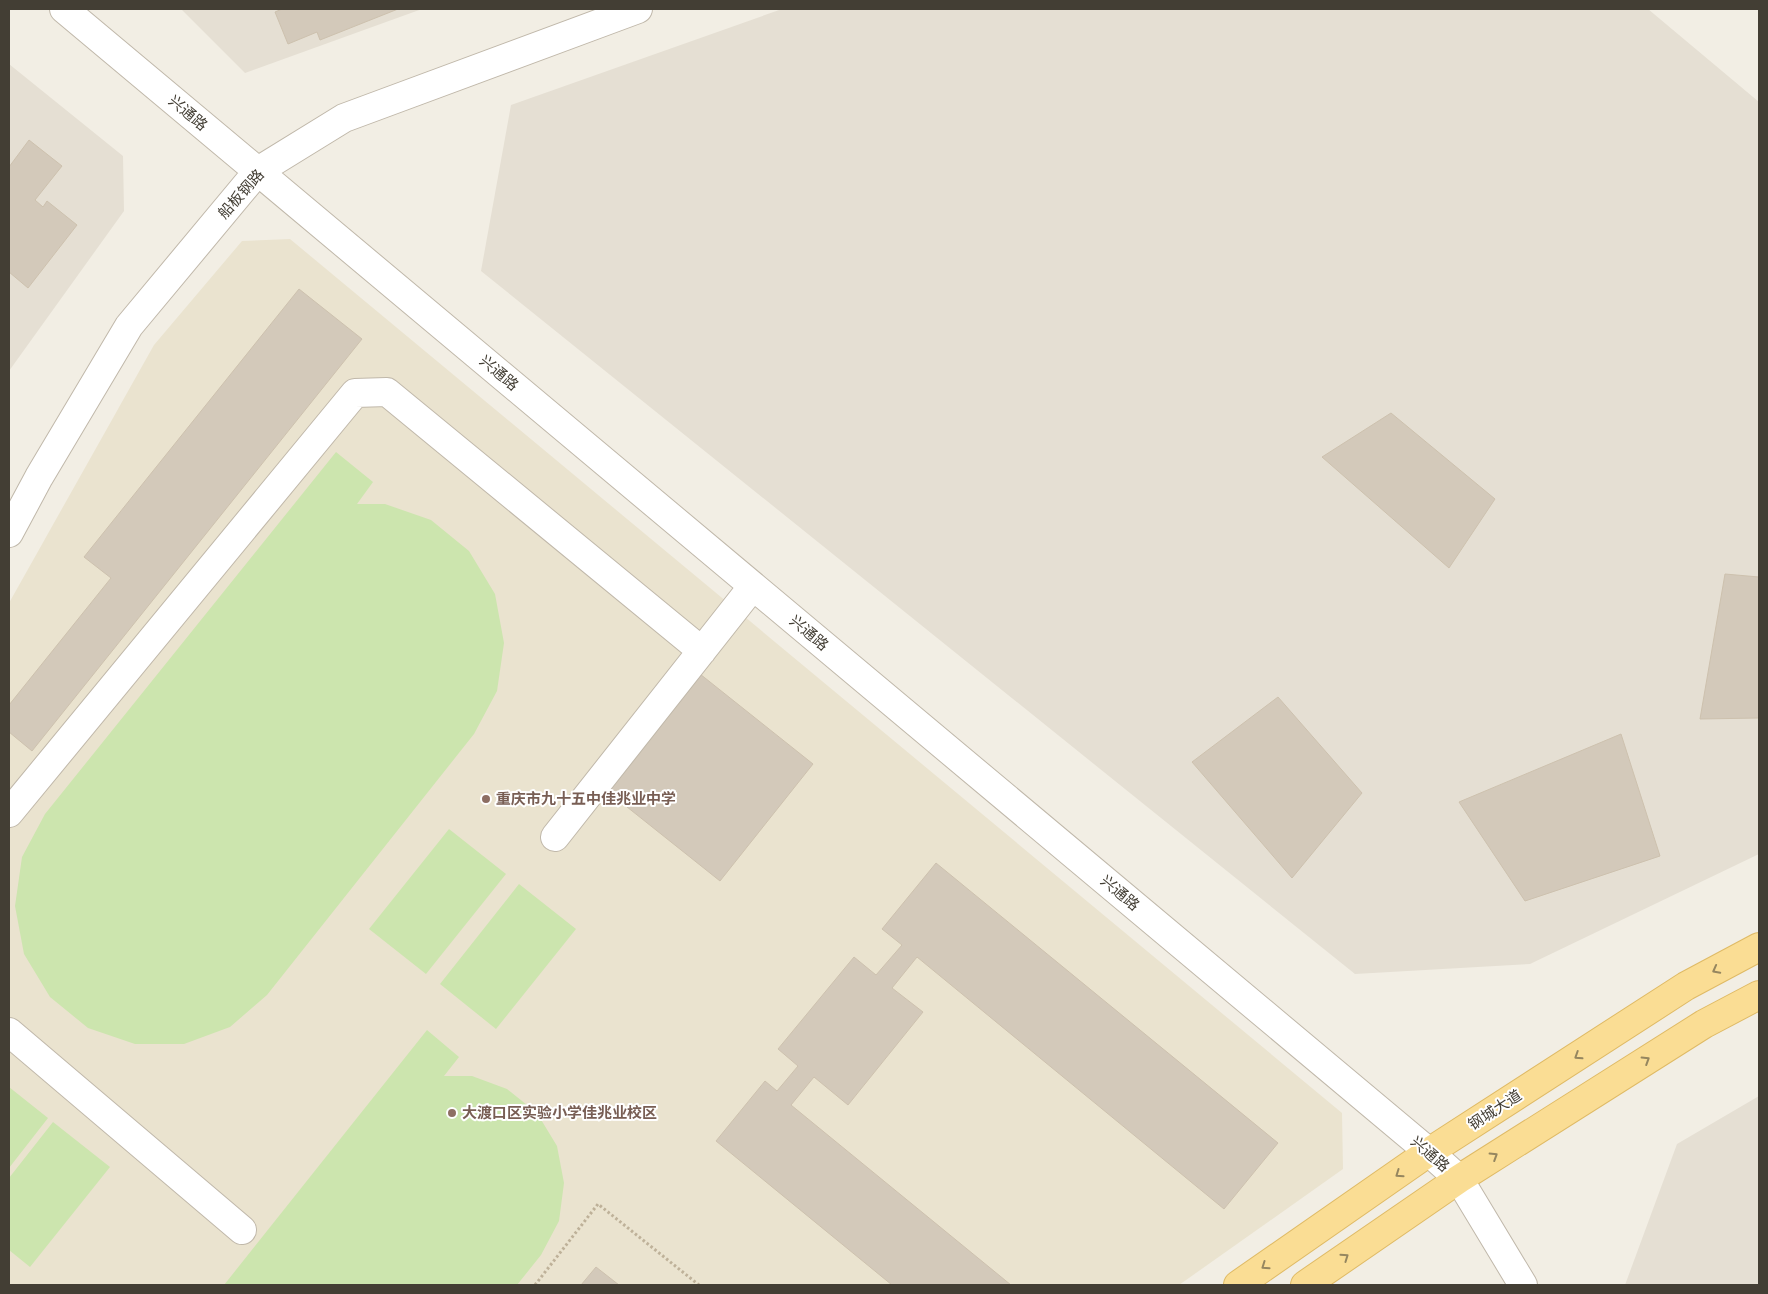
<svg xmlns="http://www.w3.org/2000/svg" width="1768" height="1294" viewBox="0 0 1768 1294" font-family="Roboto,'Noto Sans SC',sans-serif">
<rect width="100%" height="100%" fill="#f2eee4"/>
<!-- residential -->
<path fill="#e5dfd3" d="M181,9h241l-177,64z
M782,9h866l111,93v752l-229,110 -175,10 -874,-703 30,-166z
M9,64l114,92 1,55 -115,160z
M1759,1096v189h-134l52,-141z"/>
<!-- education -->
<path fill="#eae3cf" d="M290,239l1052,874 1,56 -164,116h-1170v-682l145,-258 88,-104z"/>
<!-- green -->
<path fill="#cce5ae" d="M336,452l37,30 -16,22h28l46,16 38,31 26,43 9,49 -7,48 -23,43 -207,261 -37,32 -46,17h-49l-47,-16 -38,-31 -26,-43 -9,-48 7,-49 23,-43z
M449,829l57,45 -80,100 -57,-45z
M519,884l57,45 -80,100 -56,-45z
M427,1030l32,27 -15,19h28l35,13 30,24 20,33 7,37 -5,38 -18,34 -24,30h-293z
M9,1087l39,31 -39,50z
M53,1122l57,45 -80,100 -21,-17v-72z"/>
<!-- building -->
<path fill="#d3c9ba" stroke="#cdc1ae" d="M282,9h116l-78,31 -3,-8 -29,12 -13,-32z
M29,140l33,26 -27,34 8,7 4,-6 30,24 -49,63 -19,-16v-105z
M299,289l63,50 -330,412 -23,-19v-27l102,-127 -27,-21z
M1391,413l104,86 -46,69 -127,-111z
M1725,574l34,3v141l-59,1z
M700,674l113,90 -93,117 -113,-90z
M1278,697l84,96 -70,85 -100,-116z
M1621,734l39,122 -135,45 -66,-99z
M936,863l342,280 -54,66 -307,-252 -25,31 31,24 -75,93 -34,-28 -23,28 220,180h-119l-176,-144 49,-60 12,10 21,-25 -20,-17 76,-92 22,18 26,-30 -20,-16z
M596,1267l23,18h-38z"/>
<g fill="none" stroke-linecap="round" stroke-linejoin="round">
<defs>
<path id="minor" d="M64,9l1365,1143 30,27 64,106
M9,533l30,-56 90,-151 129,-155 86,-53 294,-109
M9,813l346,-420 32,-1 315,259
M555,837l198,-251
M9,1032l233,198"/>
<path id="major" d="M1238,1285l191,-133 257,-166 73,-39
M1305,1285l154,-106 245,-155 55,-29"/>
</defs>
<!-- minor casing -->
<use href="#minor" stroke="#c0b8aa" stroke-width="30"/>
<!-- major casing -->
<use href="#major" stroke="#dfba65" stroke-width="30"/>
<!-- path -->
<path stroke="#beb199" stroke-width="3" stroke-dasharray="2.5 2.5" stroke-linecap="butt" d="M535,1285l63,-81 101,81"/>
<!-- minor -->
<use href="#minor" stroke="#fff" stroke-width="28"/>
<!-- major -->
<use href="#major" stroke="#fadd94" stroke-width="28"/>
</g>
<!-- one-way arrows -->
<defs><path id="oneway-chevron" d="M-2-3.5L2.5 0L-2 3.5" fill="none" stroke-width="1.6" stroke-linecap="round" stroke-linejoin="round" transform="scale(1.25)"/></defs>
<g stroke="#95865f">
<use href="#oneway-chevron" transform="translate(1716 970) rotate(152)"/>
<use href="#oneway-chevron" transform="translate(1578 1056) rotate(147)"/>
<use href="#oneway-chevron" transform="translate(1646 1060) rotate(-32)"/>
<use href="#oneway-chevron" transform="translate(1494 1156) rotate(-32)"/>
<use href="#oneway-chevron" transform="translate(1399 1174) rotate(145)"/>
<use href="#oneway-chevron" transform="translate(1345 1257) rotate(-35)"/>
<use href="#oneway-chevron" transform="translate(1265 1266) rotate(145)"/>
</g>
<!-- markers -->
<g fill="#8d6e63" stroke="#fff" stroke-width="2">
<circle cx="486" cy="799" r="5"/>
<circle cx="452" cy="1113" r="5"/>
</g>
<g text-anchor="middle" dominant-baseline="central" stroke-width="4" stroke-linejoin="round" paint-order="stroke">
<!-- street labels -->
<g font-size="15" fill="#433e34" stroke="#fff">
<text transform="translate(188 113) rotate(40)">兴通路</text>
<text transform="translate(241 194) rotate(-48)">船板钢路</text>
<text transform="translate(499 373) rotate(40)">兴通路</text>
<text transform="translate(809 633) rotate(40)">兴通路</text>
<text transform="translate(1120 893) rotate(40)">兴通路</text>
<text transform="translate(1495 1110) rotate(-33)">钢城大道</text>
<text transform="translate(1430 1154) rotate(41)">兴通路</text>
</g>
<!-- education labels -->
<g font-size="15" font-weight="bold" fill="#785e54" stroke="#fff" text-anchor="start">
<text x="496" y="799">重庆市九十五中佳兆业中学</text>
<text x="462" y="1113">大渡口区实验小学佳兆业校区</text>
</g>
</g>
<!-- border -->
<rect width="1768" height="1294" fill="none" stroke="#433e34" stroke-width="20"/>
</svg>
